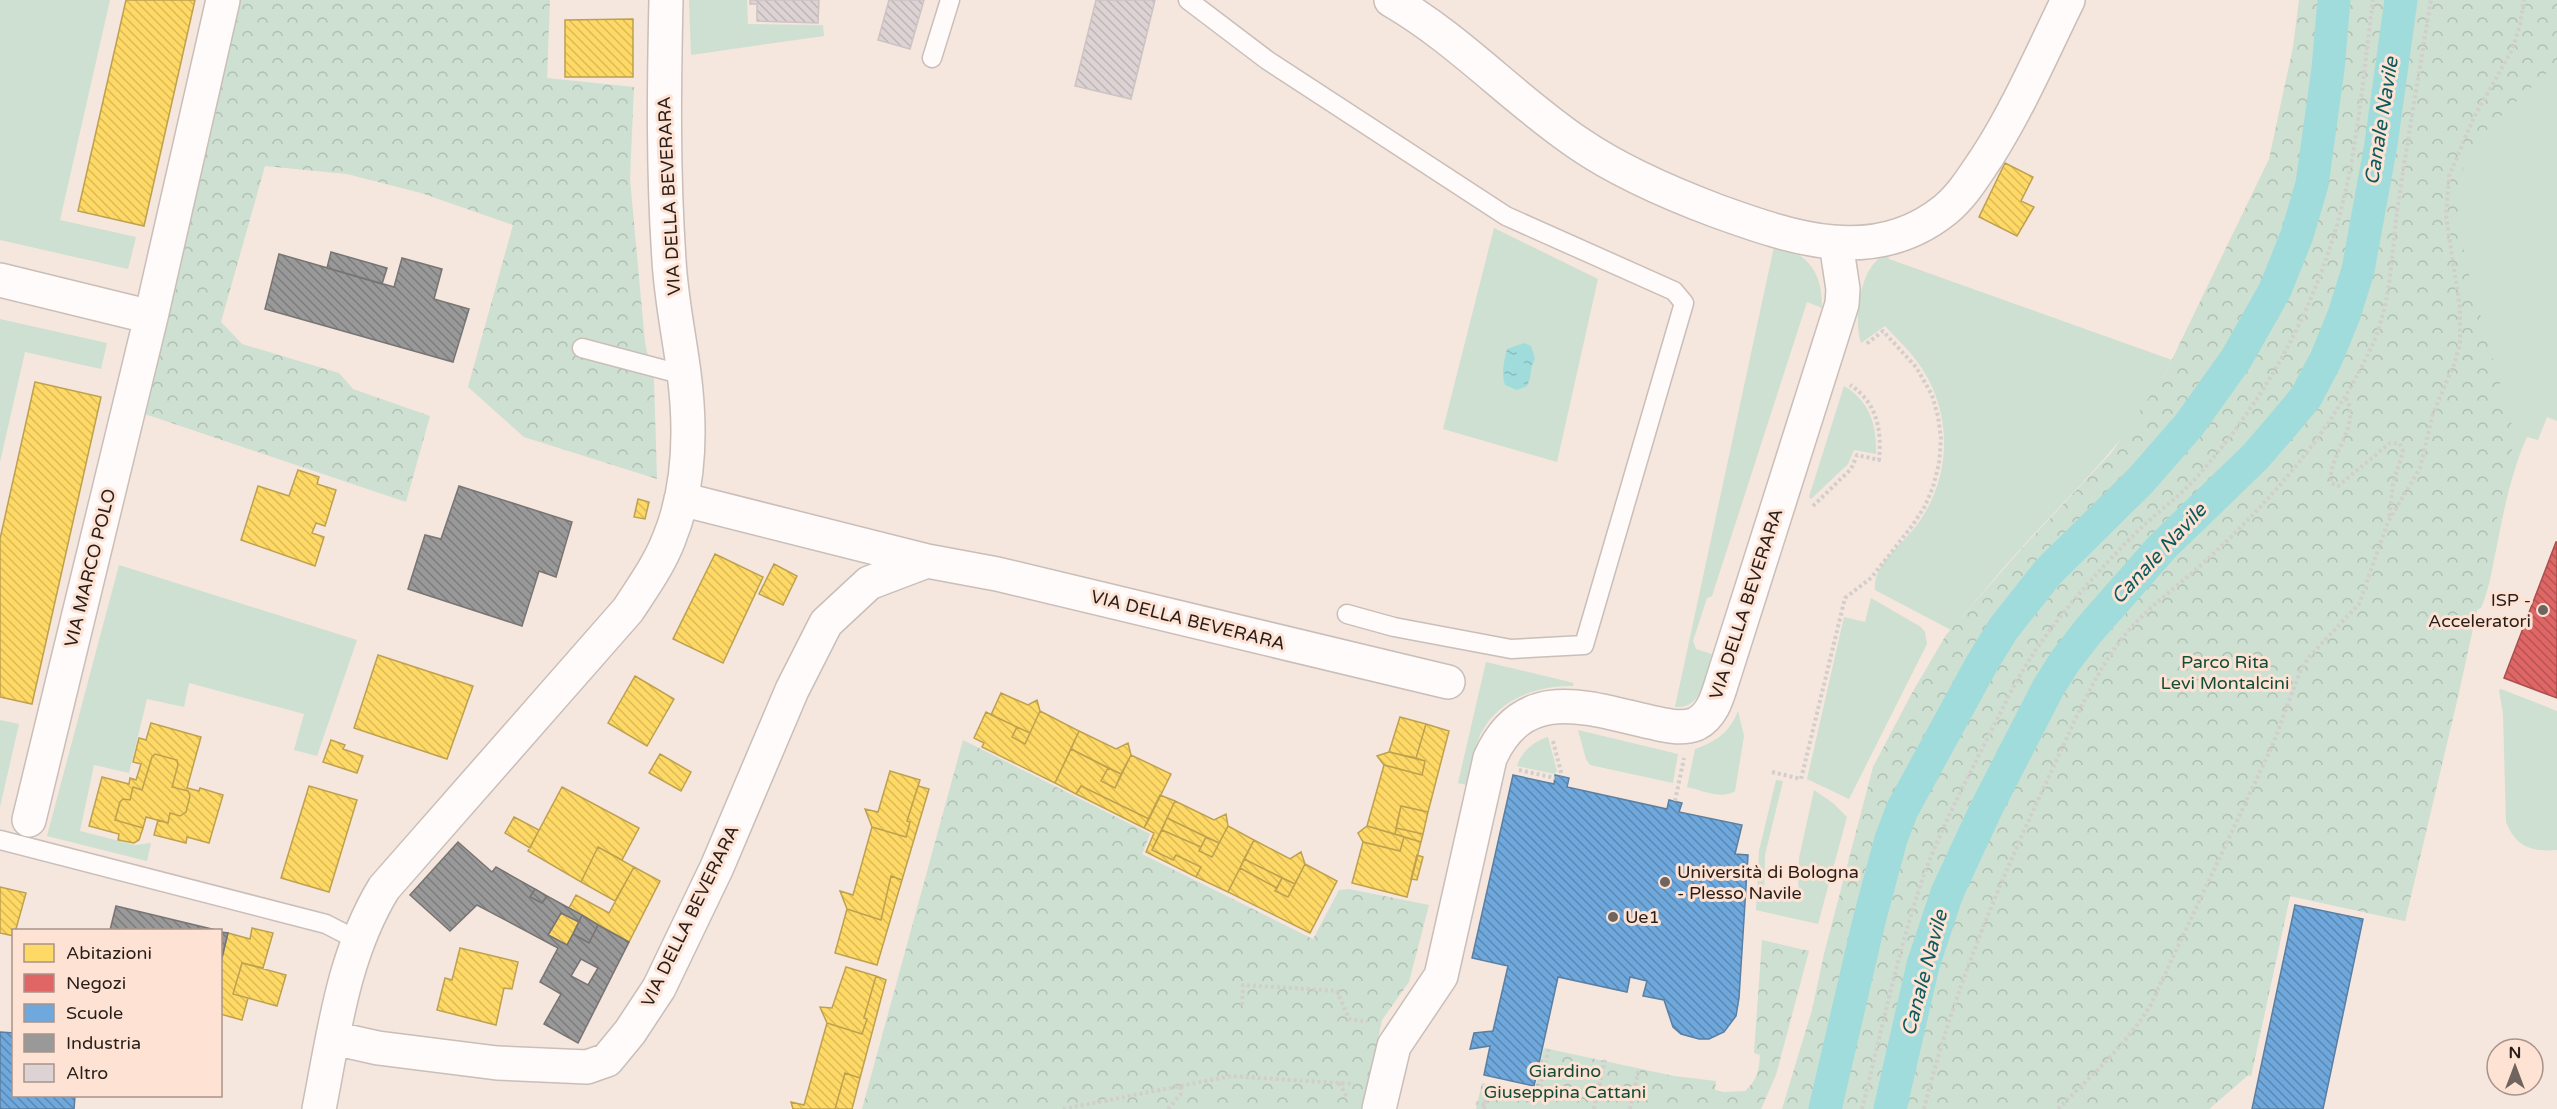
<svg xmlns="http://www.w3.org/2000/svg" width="2557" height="1109" viewBox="0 0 2557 1109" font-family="'Varela Round',sans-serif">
<defs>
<pattern id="park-crowns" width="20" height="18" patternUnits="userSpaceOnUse" patternTransform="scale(1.5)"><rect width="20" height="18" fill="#cde0d1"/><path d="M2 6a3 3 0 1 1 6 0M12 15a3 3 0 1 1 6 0" fill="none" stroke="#b0c0b3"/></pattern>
<pattern id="water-ripples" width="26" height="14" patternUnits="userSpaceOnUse" patternTransform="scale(1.5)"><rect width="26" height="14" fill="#a0dcdc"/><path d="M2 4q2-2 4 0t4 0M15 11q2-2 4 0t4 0" fill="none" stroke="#8abcbc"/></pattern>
<pattern id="homes-back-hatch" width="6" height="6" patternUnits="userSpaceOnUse" patternTransform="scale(1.5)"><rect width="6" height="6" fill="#ffd966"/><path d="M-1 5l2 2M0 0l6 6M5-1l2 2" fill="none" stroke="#dbba58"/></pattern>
<pattern id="shops-back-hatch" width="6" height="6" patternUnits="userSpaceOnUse" patternTransform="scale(1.5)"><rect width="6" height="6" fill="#e06666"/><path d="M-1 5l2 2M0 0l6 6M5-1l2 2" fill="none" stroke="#b65353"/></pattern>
<pattern id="schools-back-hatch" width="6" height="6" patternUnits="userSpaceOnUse" patternTransform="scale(1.5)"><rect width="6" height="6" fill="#6fa8dc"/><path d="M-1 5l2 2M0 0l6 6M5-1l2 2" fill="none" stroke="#5b88b2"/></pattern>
<pattern id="industry-back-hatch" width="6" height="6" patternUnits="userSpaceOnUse" patternTransform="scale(1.5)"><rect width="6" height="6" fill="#999"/><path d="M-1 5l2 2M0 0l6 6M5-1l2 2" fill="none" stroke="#7d7c7c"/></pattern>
<pattern id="building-back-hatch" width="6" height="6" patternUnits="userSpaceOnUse" patternTransform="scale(1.5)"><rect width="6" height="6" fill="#ddd3d4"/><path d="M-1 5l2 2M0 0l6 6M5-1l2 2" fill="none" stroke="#beb5b5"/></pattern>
</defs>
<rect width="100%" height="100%" fill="#f5e6de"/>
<!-- green -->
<path fill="#cde0d1" d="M0,0h110l-50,220 76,17 -8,32 -128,-29z
M689,0h58l1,24 75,1 1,11 -133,19z
M2557,0v421l-10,-4 -9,23 -11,-3c-15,33 -23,72 -30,108 -5,23 -7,42 -16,63l-4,2 -72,311 -115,-25 -39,180 -3,-1 -39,34h-141l388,-855 -1,-83z
M1494,228l104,51 -41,183 -114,-33z
M1775,242c33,14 47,28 47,66l-15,-6 -95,294 -5,2 -14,43 3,8 16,5c-6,21 -9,55 -37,53z
M1887,254l2,5 283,101c-35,73 -95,127 -149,186 -25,27 -48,56 -72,84l-76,-40c-3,-25 28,-46 41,-64 35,-46 38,-110 5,-159 -10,-15 -24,-28 -36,-41l-24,17c-8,-24 -1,-80 26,-89z
M0,319l107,24 -6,26 -76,-17 -25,110z
M1844,386c26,15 33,40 32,68l-22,-4 -6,14 -37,35 -2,-2z
M119,565l238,75 -40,116 -23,-6 10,-36 -115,-31 -5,24 -37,-8 -18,74 -35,-8 -14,66 55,14 16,-2 -4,18 -100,-25z
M1871,598l50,29 4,5 2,12 -78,155 -42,-20 37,-162 21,5z
M1486,662l88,21 -1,3c-37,-1 -76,14 -93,49 -7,16 -9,34 -13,50l-9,-2z
M2501,689l56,22v139c-26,2 -41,-3 -51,-28l-3,-108 -4,-24z
M1738,711l6,25 -9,55c-13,9 -34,-1 -48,-4l8,-38c21,-7 35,-17 43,-38z
M0,720l19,4 -19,83z
M1578,730l100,24 -5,29 -83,-18 -4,-6z
M1548,737l9,34 -3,3 -37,-8c4,-14 17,-25 31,-29z
M1776,780l7,1 -18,74 -1,39 34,1 1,-37 15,-68 19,13 14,14 -29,107 -62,-14 3,-59z"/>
<!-- park -->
<path fill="url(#park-crowns)" d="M237,0h313l-3,78 87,9 -4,92 15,164 9,37 3,99 -133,-42 -56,-50 45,-162 -92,-32 -74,-19 -82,-8 -44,156 21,22 97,29 14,16 77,27 -24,86 -267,-90z
M2299,0h258v63l-80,76 -14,30 -5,55 11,51 46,161 -57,261 -53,224 -115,-25 -39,180 -3,-1 -39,34h-427l30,-99 12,-56 49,-187 39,-74 34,-58 77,-88 89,-95 53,-78 104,-215 24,-112z
M963,740l187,94 -8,20 171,85 26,-49 10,-1 80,16 -20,77 -27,38 -19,89h-501z
M1762,940l47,11 -33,124 -15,34h-285l6,-26 52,11 10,-46 130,28 42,5 -1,9 9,2 21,-1c12,-11 14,-20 15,-36l-6,-2z"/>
<!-- water -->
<path fill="url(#water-ripples)" d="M1524,343l7,3 4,13c-6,9 -2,15 -8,27l-10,4 -12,-5c-4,-13 -1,-23 2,-36z"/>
<!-- homes -->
<path fill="url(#homes-back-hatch)" stroke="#bea14f" stroke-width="1.5" d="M126,0h69l-51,226 -66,-15z
M633,19v58h-68v-57z
M2005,163l28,14 -12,24 13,6 -17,29 -38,-19z
M35,382l66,15 -69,307 -32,-7v-158z
M298,470l21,7 -2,7 19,6 -11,36 -9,-3 -4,10 12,4 -9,29 -74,-26 17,-54 31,10z
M638,499l11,3 -4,17 -11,-2z
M715,554l48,23 -40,86 -50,-24z
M774,564l23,12 -14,29 -24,-11z
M378,655l95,31 -26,73 -93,-31z
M635,676l39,23 -27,47 -39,-23z
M1001,693l27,12 9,-5 3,11 -10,22 -39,-18z
M1040,711l39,20 -24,52 -73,-36 2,-4 -10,-5 12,-26 31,15 -5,10 13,7z
M1400,717l26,7 -10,34 -27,-6z
M151,723l50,14 -14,51 12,3 1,-3 23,7 -14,48 -22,-6 -1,6 -32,-8 4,-15 10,3 2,-10 10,3 6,-4 4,-16 -2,-5 -16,-4 6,-22 -1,-5 -22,-6 -3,3 -10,33 -9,-3 -3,13 -7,-1 -3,3 -5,18 28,8 -4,12 -5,3 -16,-3 1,-6 -30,-8 13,-49 27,7 1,-6 6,2 5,-16 -8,-2 6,-24 7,2z
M1426,724l23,7 -21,81 -27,-6 -6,28 -28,-8 17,-61 38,10 3,-14 -9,-3z
M1017,727l13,6 -5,11 -13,-7z
M1079,731l37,18 12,-6 3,12 -10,19 -50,-25z
M331,740l14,5 -2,4 20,7 -6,17 -34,-11z
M1071,749l37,19 -7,13 14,7 16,-33 40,19 -22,45 -68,-33 -5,8 -21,-11z
M1389,752l36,9 -3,14 -38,-10 -7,-9z
M155,754l22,6 1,5 -6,22 16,4 2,5 -4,16 -6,4 -10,-3 -2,10 -22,-6 -3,11 -28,-8 5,-18 3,-3 7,1 3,-13 9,3 10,-33z
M660,754l31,18 -10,19 -32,-18z
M1108,768l13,6 -6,14 -14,-7z
M890,771l30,9 -13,41 3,1 -4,15 -34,-10 -7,-18 13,3z
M309,786l48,14 -28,92 -48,-14z
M918,786l11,3 -27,91 -11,-4 -10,44 -34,-11 -7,-18 13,4 19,-68 34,10 4,-15 -3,-1z
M1081,786l68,33 -5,9 -68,-34z
M562,787l77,41 -17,32 -24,-13 -17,35 -53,-31z
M1160,795l15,6 -23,49 21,10 3,-5 25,12 -5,10 -50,-25 8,-19 -10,-5z
M1175,801l39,19 12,-6 2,12 -9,17 -52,-25z
M1401,806l27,6 -5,22 -27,-6z
M514,817l25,13 -9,18 -25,-15z
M1167,818l39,19 -5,10 -39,-17z
M1228,826l26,14 -26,52 -32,-15 5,-10 -25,-12 -3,5 -21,-10 10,-20 39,17 -2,4 13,6z
M1367,826l37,11 -4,14 -37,-9 -5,-9z
M1396,828l27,6 -2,8 -26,-8z
M1206,837l13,6 -7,14 -13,-6z
M1404,837l17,5 -14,55 -55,-14 11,-41 37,9z
M1254,840l36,19 11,-7 4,12 -10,20 -51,-25z
M598,847l36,20 -19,34 -34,-19z
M1417,855l6,2 -6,23 -6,-1z
M1244,859l38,19 -5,10 -37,-20z
M1305,864l32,17 -27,52 -82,-41 12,-24 37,20 -2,3 13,6z
M634,867l26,14 -31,61 -60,-34 7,-13 33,18z
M891,876l11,4 -25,85 -42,-12 12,-44 34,11z
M1282,878l13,6 -7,13 -13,-6z
M0,887l26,6 -12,43 -14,-3z
M561,913l18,9 -12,23 -19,-10z
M252,928l21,5 -10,35 -21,-5 -9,31 15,4 -6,22 -22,-6v-48l8,-33 22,6z
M460,948l58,14 -6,27 -8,-1 -8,37 -59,-15 8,-32 7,2z
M242,963l44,12 -9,31 -44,-12z
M846,967l30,9 -12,42 3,1 -5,15 -35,-11 -7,-16 12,1z
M876,976l10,4 -26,98 -15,-5 -10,36h-42l-2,-7 13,3 23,-82 35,11 5,-15 -3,-1z
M845,1073l15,5 -8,31h-17z"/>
<!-- shops -->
<path fill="url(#shops-back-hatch)" stroke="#a9504f" stroke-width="1.5" d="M2556,542h1v156l-53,-20z"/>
<!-- schools -->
<path fill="url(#schools-back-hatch)" stroke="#5a7fa2" stroke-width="1.5" d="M1513,775l41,9 1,-9 14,3 -2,9 100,22 2,-9 13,3 -3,9 63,13 -7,29 13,1 -9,143 -3,18 -12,16 -15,7h-10l-18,-5 -8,-7 -9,-27 -21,-4 4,-15 -17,-4 -3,15 -69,-15 -24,109 -50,-11 6,-29 -20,3 4,-16 19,-2 15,-65 -36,-8z
M2295,905l68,14 -40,190h-71z
M0,1032l14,1v63h61l-1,13h-74z"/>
<!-- industry -->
<path fill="url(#industry-back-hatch)" stroke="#777473" stroke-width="1.5" fill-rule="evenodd" d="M331,252l56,16 -5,16 -55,-16z
M279,254l115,33 8,-29 40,11 -8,30 35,10 -16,53 -188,-53z
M459,486l113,36 -16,55 -17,-6 -17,55 -114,-37 17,-54 16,4z
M458,842l34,30 4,-5 39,22 -5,8 12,6 5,-7 35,19 -3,7 -18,-9 -13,22 19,10 6,-11 16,9 9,-18 31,17 -51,101 -34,-19 17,-30 -21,-12 18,-34 -81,-43 -27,26 -40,-36zM581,959l17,9 -10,17 -17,-9z
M535,889l12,7 -5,7 -12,-6z
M116,906l100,24h-106z
M582,915l16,10 -9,18 -16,-9z
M220,932l8,1 -8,33z"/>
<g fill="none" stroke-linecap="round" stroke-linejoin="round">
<!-- canal -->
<path stroke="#a0dcdc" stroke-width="33" d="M1825,1109l44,-188 22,-82 11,-29 79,-145 22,-36 45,-57 93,-92 48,-55 47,-66 39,-69 22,-55 15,-51 16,-115 6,-69
M1890,1109l33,-144 24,-72 39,-84 62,-121 17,-27 24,-31 73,-83 93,-90 26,-30 25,-30 20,-38 18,-44 14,-45 23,-126 20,-144"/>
</g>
<!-- building -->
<path fill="url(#building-back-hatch)" stroke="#cdc3c3" stroke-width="1.5" d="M750,0h69l-1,23 -61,-2v-17h-7z
M889,0h35l-14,49 -32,-9z
M1096,0h59l-24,99 -56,-13z"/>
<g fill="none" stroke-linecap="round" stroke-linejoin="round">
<defs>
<path id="lane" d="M1188,0l79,60 239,156 168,75 10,12 -100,342 -73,4 -117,-22 -47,-13
M932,58l18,-58
M582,348l102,27
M0,840l326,84 31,16"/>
<path id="street" d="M1391,0c69,40 122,99 187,143 42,29 91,50 139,68 75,27 157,56 228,-1 18,-15 29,-34 42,-53 32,-50 55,-104 81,-157
M0,280l151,37
M681,499l246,62
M29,820l122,-503 72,-317
M333,1038l45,10 119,15 90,4 20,-7 23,-28 29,-44 58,-121 75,-177 34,-67 43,-40 58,-22 70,13 451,108
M319,1109c15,-76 24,-154 65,-221l244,-278c15,-23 31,-45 41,-71 21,-51 22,-112 15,-166 -5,-38 -13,-75 -15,-113 -6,-87 -5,-173 -3,-260
M1379,1109l15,-63 47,-70 49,-218c34,-75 97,-50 160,-36 15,3 31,8 46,2 16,-8 21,-26 26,-42l120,-378 1,-15 -7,-46"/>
</defs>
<!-- lane casing -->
<use href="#lane" stroke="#cabeb8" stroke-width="21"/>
<!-- street casing -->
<use href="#street" stroke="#cabeb8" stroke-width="36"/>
<!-- path -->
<path stroke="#d2cecc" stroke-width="4" stroke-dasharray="3 3" stroke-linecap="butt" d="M2346,398c16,28 -19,58 -15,85l7,3 52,-43h9l4,8 -10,33 -4,35
M1813,506l38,-37 6,-14 22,5c3,-30 -2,-58 -29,-75
M1553,741l9,35
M1519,770l36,8
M1772,772l29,7 44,-181 26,-20 41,-52 13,-20 8,-19 6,-23 2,-25 -3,-23 -6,-21 -16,-28 -33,-36 -18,14
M1675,801l9,-43
M1242,1005l1,-20 94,6 12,28 18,3
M1339,1083l8,14
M1476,1103l9,2
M1063,1109l168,-33 122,8
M1168,1109l13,-15 -1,-8
M1484,1109l5,-23 49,11 11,-49
M1594,1109l11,-49
M1630,1109l9,-41
M1862,1109c20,-79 36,-160 63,-237 17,-45 39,-87 61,-131 16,-31 31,-64 51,-93 31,-44 69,-86 107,-123 17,-16 36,-29 52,-47 76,-86 128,-184 152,-298 12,-59 17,-120 25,-180
M1924,1109c29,-118 77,-231 129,-341 21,-45 40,-93 71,-132 25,-31 60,-54 88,-81 63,-59 120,-125 157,-203 23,-46 22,-98 29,-147 10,-69 22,-137 33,-205
M2058,1109c33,-33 67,-63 92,-103l123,-262 28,-75 8,-12 50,-53 29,-82 32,-54 13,-54 21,-50 6,-20v-36l-14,-92 3,-40 25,-59 38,-67 8,-25 4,-25"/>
<!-- lane -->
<use href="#lane" stroke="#fefbfa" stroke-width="18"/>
<!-- street -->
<use href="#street" stroke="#fefbfa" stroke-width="33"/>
</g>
<!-- markers -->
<g fill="#70645e" stroke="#fee3d5" stroke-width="2">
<circle cx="2543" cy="610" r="6"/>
<circle cx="1665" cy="882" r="6"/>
<circle cx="1613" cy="917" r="6"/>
</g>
<g text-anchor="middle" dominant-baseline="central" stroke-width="6" stroke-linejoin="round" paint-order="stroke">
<!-- street labels -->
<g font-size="18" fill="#281e19" stroke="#fee3d5">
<text transform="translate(669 196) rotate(-93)">VIA DELLA BEVERARA</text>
<text transform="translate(90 568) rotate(-76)">VIA MARCO POLO</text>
<text transform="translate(1746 604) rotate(-72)">VIA DELLA BEVERARA</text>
<text transform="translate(1188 620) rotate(14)">VIA DELLA BEVERARA</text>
<text transform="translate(690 916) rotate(-64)">VIA DELLA BEVERARA</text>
</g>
<!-- poi labels -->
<g font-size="18" fill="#281e19" stroke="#fee3d5" text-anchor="start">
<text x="2531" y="600" text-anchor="end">ISP -<tspan x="2531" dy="21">Acceleratori</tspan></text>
<text x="1677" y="872">Università di Bologna<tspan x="1677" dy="21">- Plesso Navile</tspan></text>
<text x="1625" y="917">Ue1</text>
</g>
<!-- park labels -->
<g font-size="18" fill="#124d38" stroke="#fee3d5">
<text x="2225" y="662">Parco Rita<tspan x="2225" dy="21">Levi Montalcini</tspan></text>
<text x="1565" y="1071">Giardino<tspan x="1565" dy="21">Giuseppina Cattani</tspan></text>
</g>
<!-- water labels -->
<g font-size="20" font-style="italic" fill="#0c5c5f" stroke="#fee3d5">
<text transform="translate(2382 121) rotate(-81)">Canale Navile</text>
<text transform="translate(2159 554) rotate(-47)">Canale Navile</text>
<text transform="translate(1925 973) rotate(-75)">Canale Navile</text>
</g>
</g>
<!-- legend -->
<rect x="12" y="929" width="210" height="168" fill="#fee3d5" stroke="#a8948a" stroke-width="1.5"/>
<rect x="24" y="944" width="30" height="18" fill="#ffd966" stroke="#a8948a" stroke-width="1.5"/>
<text x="66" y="959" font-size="18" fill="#281e19">Abitazioni</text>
<rect x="24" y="974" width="30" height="18" fill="#e06666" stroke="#a8948a" stroke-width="1.5"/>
<text x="66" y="989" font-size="18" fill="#281e19">Negozi</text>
<rect x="24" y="1004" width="30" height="18" fill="#6fa8dc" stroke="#a8948a" stroke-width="1.5"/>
<text x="66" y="1019" font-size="18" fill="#281e19">Scuole</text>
<rect x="24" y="1034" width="30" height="18" fill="#999999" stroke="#a8948a" stroke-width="1.5"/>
<text x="66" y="1049" font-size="18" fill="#281e19">Industria</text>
<rect x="24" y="1064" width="30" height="18" fill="#ddd3d4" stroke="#a8948a" stroke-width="1.5"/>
<text x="66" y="1079" font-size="18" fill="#281e19">Altro</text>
<!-- north arrow -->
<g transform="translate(2515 1067)"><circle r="28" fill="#fee3d5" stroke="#a8948a" stroke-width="1.5"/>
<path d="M0-4.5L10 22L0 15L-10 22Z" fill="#70645e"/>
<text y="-9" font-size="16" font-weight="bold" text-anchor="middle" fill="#281e19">N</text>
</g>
</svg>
